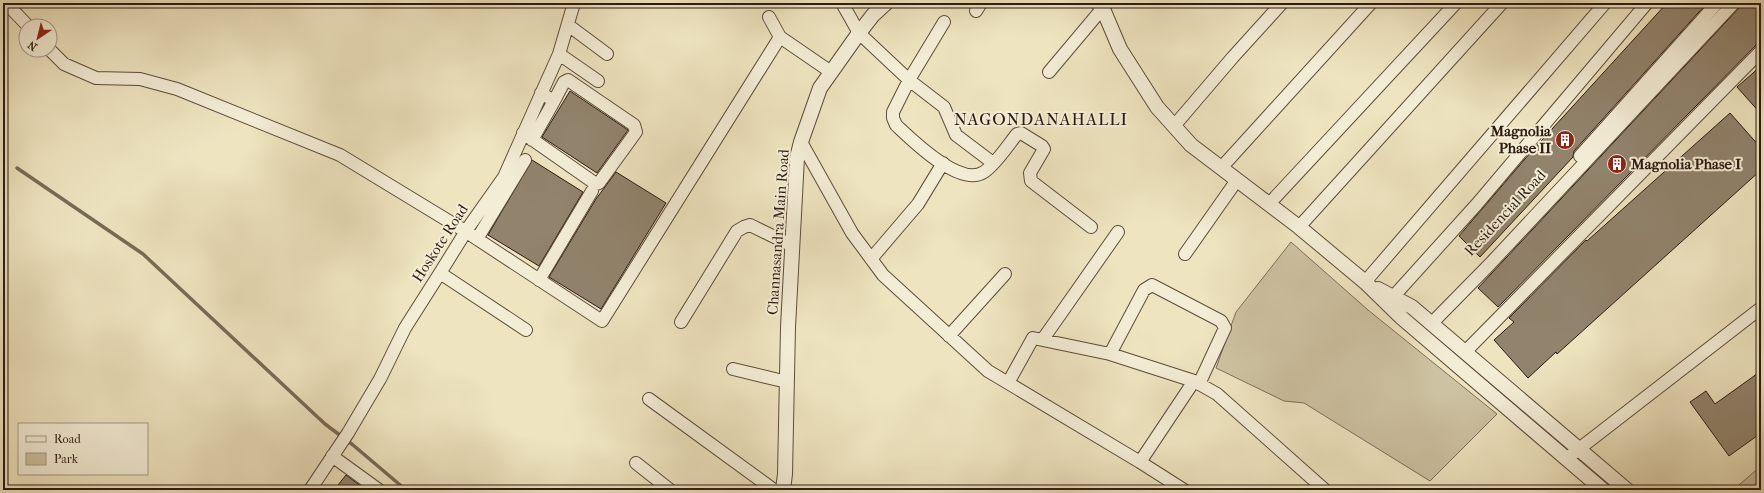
<svg xmlns="http://www.w3.org/2000/svg" width="1764" height="493" viewBox="0 0 1764 493" font-family="'IM FELL French Canon',serif">
<rect width="100%" height="100%" fill="#eee4c0"/>
<filter id="stains"><feTurbulence type="fractalNoise" baseFrequency=".005" numOctaves="4"/><feColorMatrix values="0 0 0 0 .2 0 0 0 0 .09 0 0 0 0 .02 0 0 0 .5 -.17"/></filter>
<radialGradient id="worn" r=".72"><stop offset=".6" stop-color="#630" stop-opacity="0"/><stop offset="1" stop-color="#630" stop-opacity=".3"/></radialGradient>
<!-- green -->
<path fill="#cdc2a2" stroke="#7d6e5a" d="M1291,242l77,68 129,104 -67,67 -126,-78 -20,-2 -68,-33 20,-56z
M1761,466v24h-28z"/>
<g fill="none" stroke-linecap="round" stroke-linejoin="round">
<!-- stream -->
<path stroke="#796a56" stroke-width="3.5" d="M17,168l126,86 182,170 28,21 53,45"/>
</g>
<!-- building -->
<path fill="#91836c" stroke="#2d1a11" d="M1667,3h40l-133,148 -1,6 -93,100 -21,-21 72,-84z
M1742,3h19v37l-263,267 -20,-19 261,-280z
M1761,66v48l-24,-27z
M570,91l58,39 -31,43 -55,-36z
M1730,113l31,35v22l-204,184 -1,-2 -28,26 -34,-38 20,-18 -5,-4 77,-78 1,1z
M532,160l51,32 -44,74 -51,-31z
M616,172l50,31 -65,106 -52,-32 47,-78z
M1761,371v62l-32,23 -39,-54 16,-11 9,13z
M346,475l20,15h-32z"/>
<g fill="none" stroke-linecap="round" stroke-linejoin="round">
<defs>
<path id="minor" d="M6,3l22,23
M842,3l17,30 50,47 35,27 12,28 37,28
M976,11l5,-8
M769,17l11,20 51,35
M944,22l-35,58 -16,32v6l3,7c16,15 64,63 88,47 12,-8 24,-27 33,-38l4,-1 21,13 2,3 -14,24 1,8 60,46
M568,25l39,29
M50,50l14,14 32,14 44,1 37,10 163,66 125,76 137,90 178,-284
M559,54l39,27
M1049,72l58,-69
M1174,126l59,-69 49,-54
M523,133l73,51 3,-1 37,-51 -2,-7 -66,-45 -4,2 -10,19 -13,-8
M532,140l22,-39
M801,142l51,91 31,42 105,96 152,91 44,28
M1580,156l137,-153
M1221,168l150,-165
M1269,204l187,-201
M1299,227l203,-224
M477,239l48,-79
M1185,254l52,-74
M871,259l47,-55 25,-41
M440,273l86,57
M539,280l53,-89
M1365,282l240,-279
M1393,297l84,-93 170,-201
M681,322l56,-91 7,-4 6,-2 43,21
M1432,323l58,-59 244,-261
M949,336l56,-62
M1043,339l75,-107
M1466,351l295,-300
M1110,354l34,-64 8,-5 69,36 4,7 -26,56
M733,369l54,13
M1008,383l25,-45 77,16 84,27 23,13 108,96
M649,399l125,91
M332,456l47,34
M1566,459l195,-151
M1140,462l54,-81
M636,463l34,27
M310,490l38,-57 32,-54 25,-51 35,-55 28,-45 36,-51 55,-123 15,-51"/>
<path id="tertiary" d="M1098,3l5,6 17,40 37,58 34,38 108,82 66,55 37,36 201,172
M1378,289l34,18 215,183
M783,490l2,-16 3,-147 9,-169 4,-16 19,-54 39,-55 14,-18 13,-12"/>
</defs>
<!-- minor casing -->
<use href="#minor" stroke="#5d4c3d" stroke-width="14"/>
<!-- tertiary casing -->
<use href="#tertiary" stroke="#5d4c3d" stroke-width="16"/>
<!-- minor -->
<use href="#minor" stroke="#f4edd6" stroke-width="12"/>
<!-- tertiary -->
<use href="#tertiary" stroke="#f4edd6" stroke-width="14"/>
</g>
<!-- icons -->
<defs>
<symbol id="building-disc" viewBox="-11 -11 22 22"><circle r="9.5" fill="#8f2418" stroke="#f4edd6"/><path d="M-4-6H4V6H1V3H-1V6H-4ZM-2.5-4.3h1.7v1.8h-1.7ZM.8-4.3h1.7v1.8H.8ZM-2.5-1h1.7V.8h-1.7ZM.8-1h1.7V.8H.8Z" fill="#fff"/></symbol>
</defs>
<g fill-rule="evenodd">
<use href="#building-disc" x="1554" y="129" width="22" height="22"/>
<use href="#building-disc" x="1606" y="153" width="22" height="22"/>
</g>
<g text-anchor="middle" dominant-baseline="central" stroke-width="4" stroke-linejoin="round" paint-order="stroke">
<!-- poi labels -->
<g font-size="15" font-weight="bold" fill="#2d1a11" stroke="#f4edd6" text-anchor="end">
<text x="1551" y="131">Magnolia<tspan x="1551" dy="17">Phase II</tspan></text>
<text x="1631" y="164" text-anchor="start">Magnolia Phase I</text>
</g>
<!-- street labels -->
<g font-size="15" fill="#2d1a11" stroke="#f4edd6">
<text transform="translate(1505 213) rotate(-47)">Residencial Road</text>
<text transform="translate(778 232) rotate(-86)">Channasandra Main Road</text>
<text transform="translate(440 243) rotate(-57)">Hoskote Road</text>
</g>
<!-- quarter labels -->
<g font-size="17" letter-spacing="1" fill="#2d1a11" stroke="#f4edd6">
<text x="1041" y="119">NAGONDANAHALLI</text>
</g>
</g>
<!-- margin -->
<rect width="1764" height="493" fill="none" stroke="#eee4c0" stroke-width="16"/>
<rect x="4" y="4" width="1756" height="485" fill="none" stroke="#2d1a11" stroke-width="2"/>
<rect x="8" y="8" width="1748" height="477" fill="none" stroke="#2d1a11"/>
<!-- legend -->
<rect x="18" y="423" width="130" height="52" fill="#f4edd6" stroke="#a49987"/>
<rect x="26" y="436" width="20" height="6" fill="#f4edd6" stroke="#a49987"/>
<text x="54" y="443" font-size="12" fill="#2d1a11">Road</text>
<rect x="26" y="453" width="20" height="12" fill="#cdc2a2" stroke="#a49987"/>
<text x="54" y="463" font-size="12" fill="#2d1a11">Park</text>
<!-- north arrow -->
<g transform="translate(38 38) rotate(215)"><circle r="19" fill="#f4edd6" stroke="#a49987"/>
<path d="M0-3L7 15L0 10L-7 15Z" fill="#8f2418"/>
<text y="-6" font-size="11" font-weight="bold" text-anchor="middle" fill="#2d1a11">N</text>
</g>
<rect width="100%" height="100%" filter="url(#stains)"/>
<rect width="100%" height="100%" fill="url(#worn)"/>
</svg>
